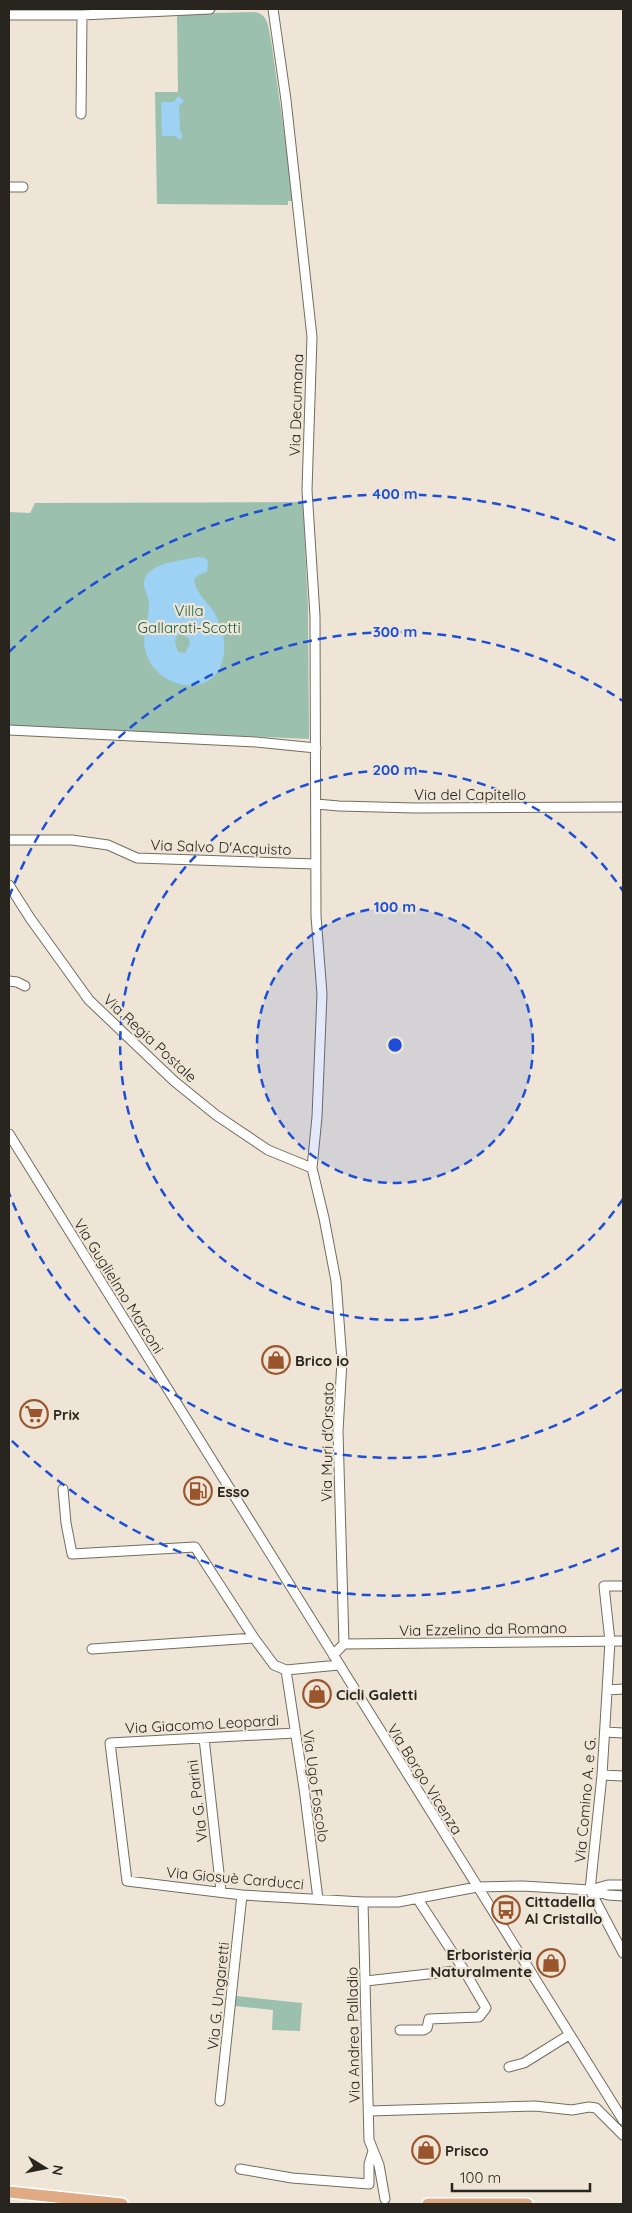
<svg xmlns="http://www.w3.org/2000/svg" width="632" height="2213" viewBox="0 0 632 2213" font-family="Quicksand,sans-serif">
<rect width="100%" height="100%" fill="#eee5d6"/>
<!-- green -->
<path fill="#9cc0ae" d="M255,12c14,3 13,15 16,28l23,161h-6v4l-131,-1 -2,-112h23l-1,-78z
M303,502l5,106 1,131 -300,-13v-214l21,1 5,-10z
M236,1996l66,7 -2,28 -28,-1 1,-20 -38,-4z"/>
<!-- water -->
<path fill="#9ed2f4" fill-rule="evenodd" d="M179,96l5,5 -5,5 1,25 3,5 -3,4 -5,-4h-13l-1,-34h12z
M199,557l7,1 2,4 -1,10 -7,2 -6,5c1,12 10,20 17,29 10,13 16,34 12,50 -9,43 -66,31 -77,-5 -5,-16 2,-30 3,-45 1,-9 -3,-14 -5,-22 -3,-23 40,-26 55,-29zM181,633l8,6 1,5 -5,9 -7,-1 -3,-10 1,-5z"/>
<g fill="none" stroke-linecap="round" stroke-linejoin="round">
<defs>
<path id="minor" d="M273,9l13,91 26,237 -5,153 8,126 1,300 6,78 -5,123 -5,51 12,50 12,63 6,80 -4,70 6,213 -11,11
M9,15h73l128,-6
M81,114l1,-99
M9,187h14
M9,730l247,12 60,6
M316,804l23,2 76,2 208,-1
M9,840h63l36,5 29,13 178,6
M9,885l21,33 59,82 85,81 42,34 52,35 44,18
M9,981l8,1 8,4
M9,1134l614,986
M63,1489l3,34 6,31 123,-7 59,91 20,27 12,5
M623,1586h-19l6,55 -8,134 -12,115 33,63
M344,1644l279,-3
M92,1649l162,-11
M607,1690l16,-1
M605,1732l18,1
M295,1733l-185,10 17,138 115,14 121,7h35l79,-15 46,-1 67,4 18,5 15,1
M204,1738l17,153
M602,1775l21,1
M590,1890l18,-5h15
M318,1899l-14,-111 -18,-118 53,-5
M363,1902l6,238 10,25 6,34
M366,1981l98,-11 -47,-72
M400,2030h24l3,-2 2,-9 50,-2 7,-9 -22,-38
M509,2067l15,-4 45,-28
M220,2101l22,-206
M369,2111l166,-5 37,4 17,-3 7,1 27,27
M240,2169l52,9 77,6v-20l4,-13"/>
<path id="major" d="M9,2192l113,12
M428,2204h99"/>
</defs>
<!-- minor casing -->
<use href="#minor" stroke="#746c5f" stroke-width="11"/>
<!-- major casing -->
<use href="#major" stroke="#fff" stroke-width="14"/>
<!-- minor -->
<use href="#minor" stroke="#fff" stroke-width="9"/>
<!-- major -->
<use href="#major" stroke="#dfaa84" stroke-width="11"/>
</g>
<!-- distance rings -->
<circle cx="395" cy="1045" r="138" fill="#1d4ed8" fill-opacity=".12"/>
<g fill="none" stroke="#1d4ed8" stroke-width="2.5" stroke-dasharray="9 6">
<circle cx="395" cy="1045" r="138"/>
<path d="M623 1199A275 275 0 1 1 623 891"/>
<path d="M623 1389A413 413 0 0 1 9 1193M9 897A413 413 0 0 1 623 701"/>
<path d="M619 1548A551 551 0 0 1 9 1438M9 652A551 551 0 0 1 619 542"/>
</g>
<!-- icons -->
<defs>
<symbol id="shop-ring" viewBox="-11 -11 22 22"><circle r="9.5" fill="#eee5d6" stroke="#9b552c" stroke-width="1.5"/><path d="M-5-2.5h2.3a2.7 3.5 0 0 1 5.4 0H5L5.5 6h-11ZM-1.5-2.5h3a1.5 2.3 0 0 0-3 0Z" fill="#9b552c"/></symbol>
<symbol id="supermarket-ring" viewBox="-11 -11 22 22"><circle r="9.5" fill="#eee5d6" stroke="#9b552c" stroke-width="1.5"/><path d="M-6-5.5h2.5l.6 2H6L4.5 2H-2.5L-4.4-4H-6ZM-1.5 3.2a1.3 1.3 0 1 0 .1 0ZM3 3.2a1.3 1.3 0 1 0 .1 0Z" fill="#9b552c"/></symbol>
<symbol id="fuel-ring" viewBox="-11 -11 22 22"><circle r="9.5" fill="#eee5d6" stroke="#9b552c" stroke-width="1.5"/><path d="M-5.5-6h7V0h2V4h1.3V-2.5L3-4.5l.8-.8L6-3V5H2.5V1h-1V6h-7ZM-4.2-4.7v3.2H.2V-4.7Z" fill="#9b552c"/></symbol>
<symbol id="bus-ring" viewBox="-11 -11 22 22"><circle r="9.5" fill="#eee5d6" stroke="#9b552c" stroke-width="1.5"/><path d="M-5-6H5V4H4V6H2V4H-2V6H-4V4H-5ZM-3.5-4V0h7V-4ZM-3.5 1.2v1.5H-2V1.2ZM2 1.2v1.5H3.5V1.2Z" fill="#9b552c"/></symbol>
</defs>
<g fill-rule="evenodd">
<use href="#shop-ring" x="260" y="1344" width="32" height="32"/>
<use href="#supermarket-ring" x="18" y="1398" width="32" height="32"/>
<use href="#fuel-ring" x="182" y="1475" width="32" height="32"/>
<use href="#shop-ring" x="301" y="1678" width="32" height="32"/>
<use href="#bus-ring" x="490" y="1894" width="32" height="32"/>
<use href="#shop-ring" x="535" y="1947" width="32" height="32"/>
<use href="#shop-ring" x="410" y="2134" width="32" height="32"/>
</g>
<g text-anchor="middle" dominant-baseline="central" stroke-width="4.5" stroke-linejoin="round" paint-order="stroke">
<!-- street labels -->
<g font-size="15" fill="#28251f" stroke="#eee5d6">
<text transform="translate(296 405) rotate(-88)">Via Decumana</text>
<text x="470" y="794">Via del Capitello</text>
<text transform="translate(221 847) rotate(2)">Via Salvo D'Acquisto</text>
<text transform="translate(150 1038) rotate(43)">Via Regia Postale</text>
<text transform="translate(119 1286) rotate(58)">Via Guglielmo Marconi</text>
<text transform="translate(327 1442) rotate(-89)">Via Muri d'Orsato</text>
<text transform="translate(483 1629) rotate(-1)">Via Ezzelino da Romano</text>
<text transform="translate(202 1724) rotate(-3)">Via Giacomo Leopardi</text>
<text transform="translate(425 1779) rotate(58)">Via Borgo Vicenza</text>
<text transform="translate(316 1786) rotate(82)">Via Ugo Foscolo</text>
<text transform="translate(585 1800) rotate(-85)">Via Comino A. e G.</text>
<text transform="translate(197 1801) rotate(-97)">Via G. Parini</text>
<text transform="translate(235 1878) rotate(5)">Via Giosuè Carducci</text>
<text transform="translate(218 1996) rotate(-84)">Via G. Ungaretti</text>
<text transform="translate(353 2035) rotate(-91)">Via Andrea Palladio</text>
</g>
<!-- park labels -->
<g font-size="15" fill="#196046" stroke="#eee5d6">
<text x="189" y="610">Villa<tspan x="189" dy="17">Gallarati-Scotti</tspan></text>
</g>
<!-- poi labels -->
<g font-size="15" font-weight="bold" fill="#28251f" stroke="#eee5d6" text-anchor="start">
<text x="295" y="1360">Brico io</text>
<text x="53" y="1414">Prix</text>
<text x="217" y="1491">Esso</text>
<text x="336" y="1694">Cicli Galetti</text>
<text x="525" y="1901">Cittadella<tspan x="525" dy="17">Al Cristallo</tspan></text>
<text x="532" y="1954" text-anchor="end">Erboristeria<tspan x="532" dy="17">Naturalmente</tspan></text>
<text x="445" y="2150">Prisco</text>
</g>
</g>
<circle cx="395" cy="1045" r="8" fill="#1d4ed8" stroke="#eee5d6" stroke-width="2.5"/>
<g font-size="15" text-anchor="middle" font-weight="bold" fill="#1d4ed8" stroke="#eee5d6" stroke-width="4.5" stroke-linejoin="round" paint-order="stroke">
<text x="395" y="499">400 m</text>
<text x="395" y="637">300 m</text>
<text x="395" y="775">200 m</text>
<text x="395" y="912">100 m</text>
</g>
<!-- border -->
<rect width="632" height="2213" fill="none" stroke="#28251f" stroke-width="20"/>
<!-- north arrow -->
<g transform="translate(45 2168) rotate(100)" stroke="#eee5d6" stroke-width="4" paint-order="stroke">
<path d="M0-4L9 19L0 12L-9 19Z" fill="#28251f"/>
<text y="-8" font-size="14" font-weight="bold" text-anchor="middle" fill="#28251f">N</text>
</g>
<!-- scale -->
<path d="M452 2183v8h138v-8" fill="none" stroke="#28251f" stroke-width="2.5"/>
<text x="460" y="2183" font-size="15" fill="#28251f" stroke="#eee5d6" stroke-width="4" paint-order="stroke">100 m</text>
</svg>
